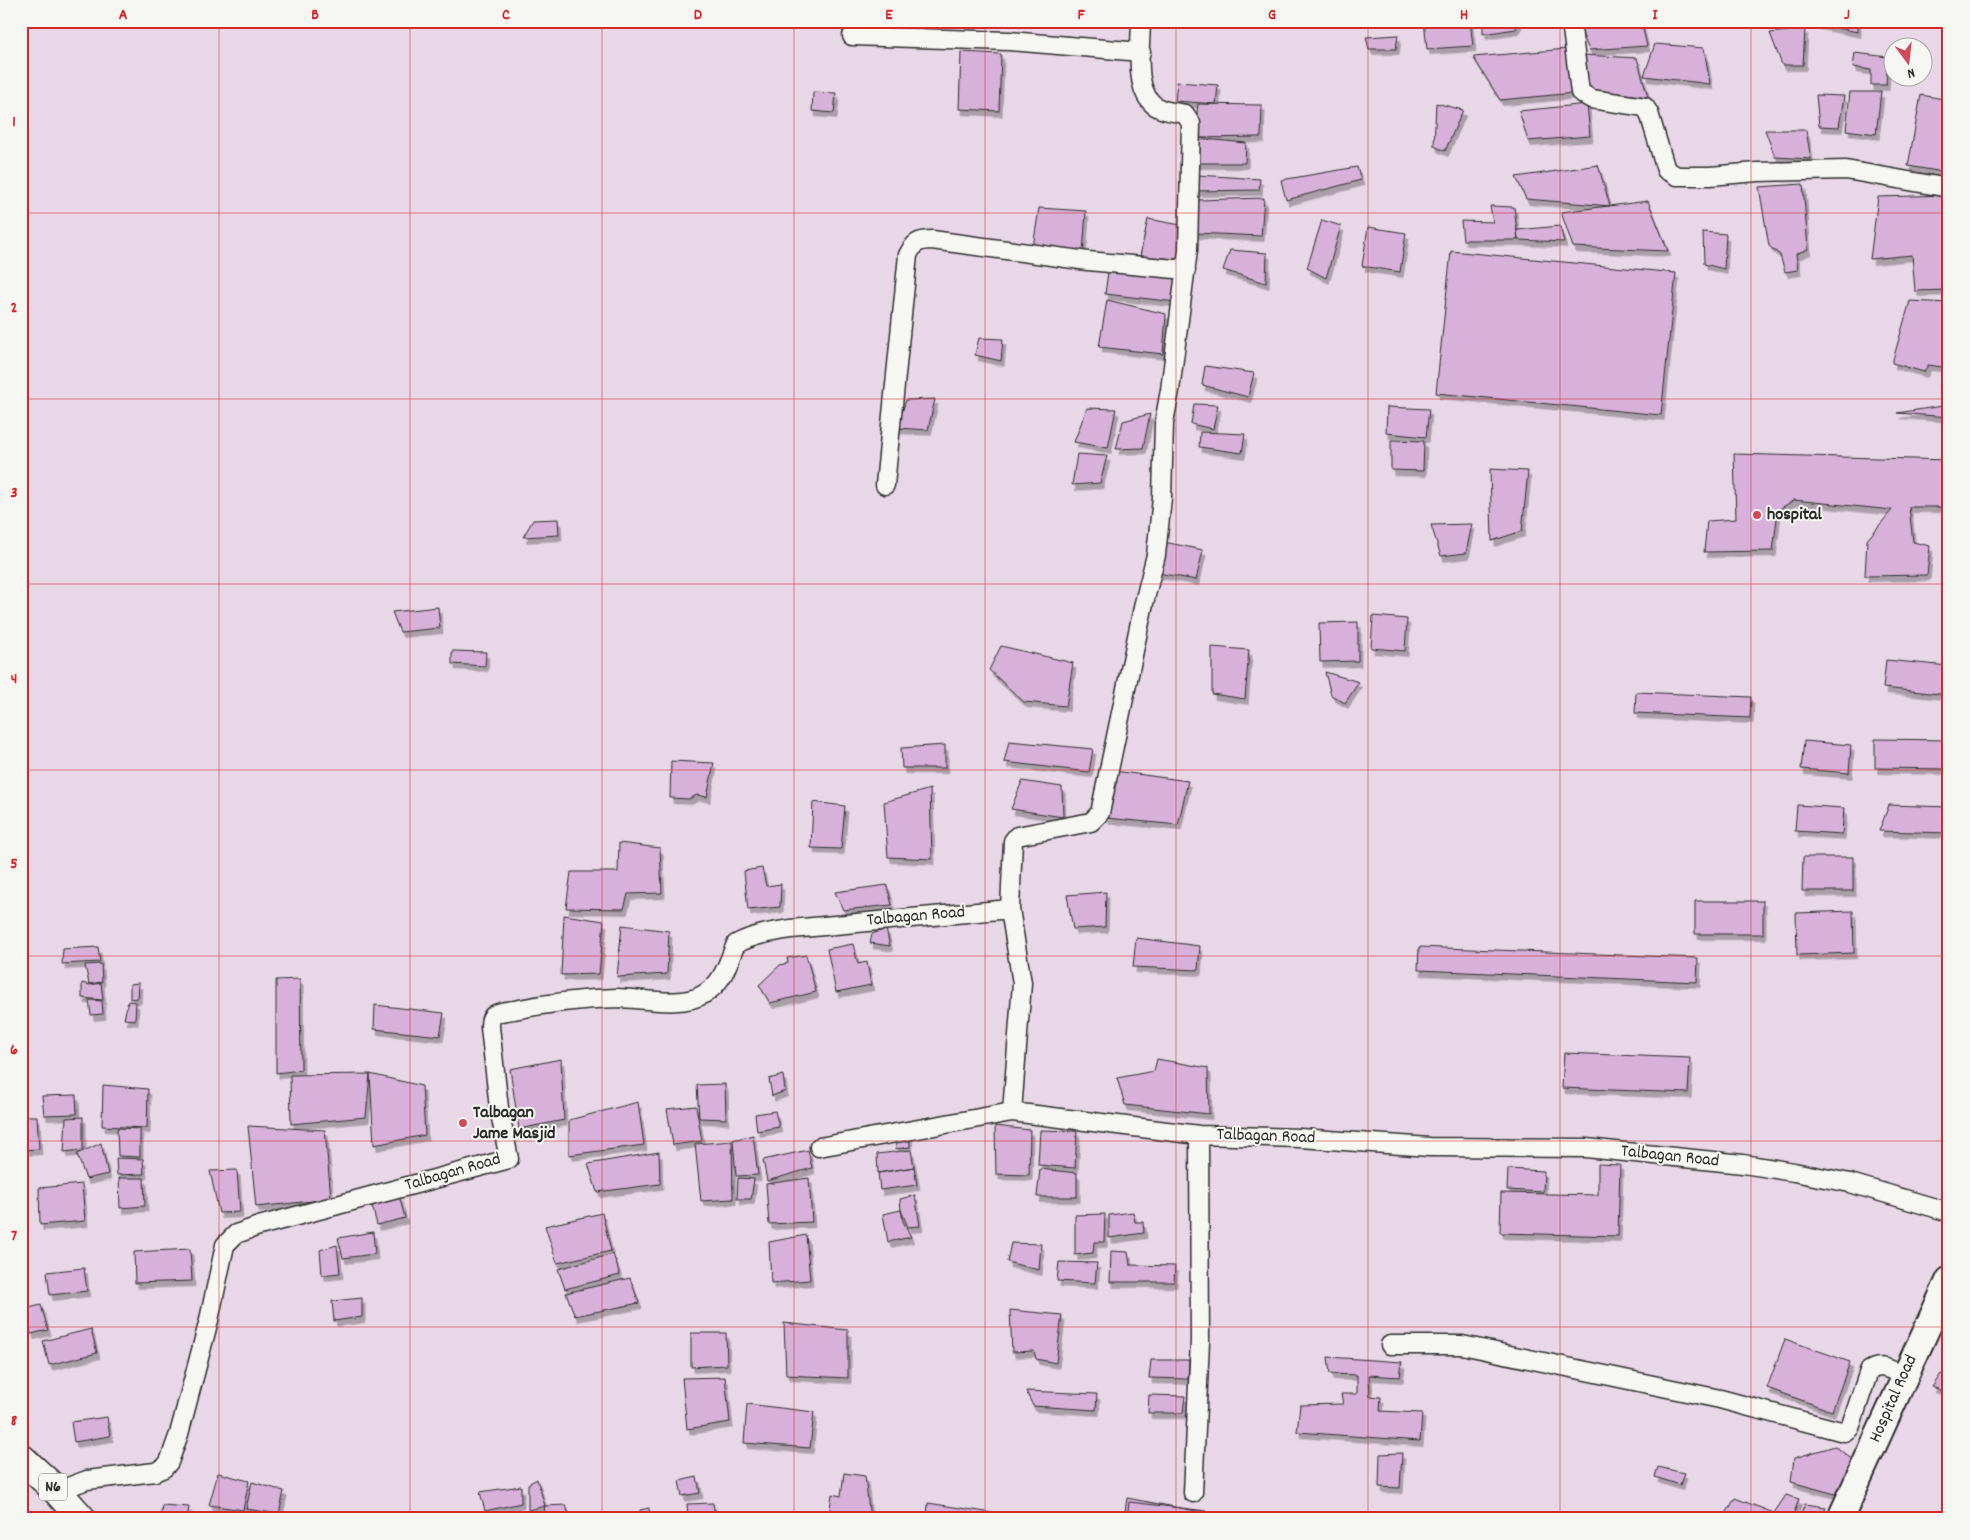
<svg xmlns="http://www.w3.org/2000/svg" width="1970" height="1540" viewBox="0 0 1970 1540" font-family="Dekko,sans-serif">
<defs>
<filter id="shadow"><feDropShadow dx="3" dy="5.5" stdDeviation="0" flood-color="#0004"/></filter>
</defs>
<rect width="100%" height="100%" fill="#f0e8ed"/>
<filter id="ink" filterUnits="userSpaceOnUse"><feTurbulence type="fractalNoise" baseFrequency=".02" numOctaves="2"/><feDisplacementMap in="SourceGraphic" scale="10" xChannelSelector="R" yChannelSelector="G"/><feConvolveMatrix kernelMatrix="1 2 1 2 8 2 1 2 1" color-interpolation-filters="sRGB"/></filter>
<g filter="url(#ink)">
<!-- built -->
<path fill="#e8d8e7" fill-rule="evenodd" d="M21,21h1928v1498h-1928zM1892,48h30v30h-30z"/>
<!-- building -->
<path fill="#d7b1d9" stroke="#2b2b2b" filter="url(#shadow)" d="M1424,21h46l3,25 -46,3z
M1483,21h36l-3,8 -33,5z
M1593,21h48l6,25 -58,4 -11,-26z
M1817,21h41v11l-41,-8z
M1805,29l-2,36h-21l-12,-32z
M1398,35l-2,14h-27l-3,-12z
M1655,44l49,4 6,36 -66,-8z
M1567,49l8,44 -75,7 -27,-43z
M961,52l40,2 -2,57 -40,-2z
M1855,53l33,4 -2,28h-15v-15l-18,-3z
M1584,55l53,3 11,39 -60,-8z
M1177,82l41,3 -2,19 -41,-3z
M813,92l23,1 -2,20 -22,-2z
M1850,92h31l-5,42 -30,-4z
M1816,95l28,1 -5,31 -20,-1z
M1921,95l28,5v73l-41,-7z
M1436,103l27,7 -18,41 -11,-5z
M1198,104l64,1 -1,32 -67,1z
M1587,104l3,32 -62,5 -9,-30z
M1765,130h41l5,29 -36,-2z
M1194,138l52,5 -1,20h-54z
M1598,165l12,41 -84,-7 -10,-22z
M1357,167l4,13 -75,20 -5,-20z
M1198,175l62,4 -1,11 -65,1z
M1803,184l5,65 -12,5 2,16 -13,2 -5,-17 -11,-9 -10,-59z
M1949,195v95l-34,1 -3,-36 -42,4 8,-62z
M1264,198l-3,38 -66,-3 3,-33z
M1648,201l20,50 -95,-4 -12,-35z
M1490,206l24,1 4,33h-55l-2,-19 32,1z
M1039,208l47,3 -3,42 -50,-6z
M1148,219l38,7 1,34 -47,-4z
M1322,220l19,6 -15,52 -19,-10z
M1560,226l4,16 -46,-2 -1,-10z
M1368,227l38,6 -6,39 -38,-6z
M1703,232l23,2 -2,35 -20,-5z
M1230,250l37,3 -1,30 -43,-13z
M1451,251l225,22 -15,142 -225,-22z
M1108,272l73,4 -5,26 -71,-8z
M1107,300l59,14 -3,40 -64,-7z
M1910,301l39,2v65l-21,-3 -4,7 -32,-9z
M979,338l24,1 -2,22 -26,-6z
M1205,366l49,7 -6,24 -46,-12z
M1949,375v13h-11z
M935,399l-7,31 -31,-2 9,-28z
M1194,404l24,1 -5,24 -22,-5z
M1949,405v12l-52,-4z
M1387,407l42,2 -3,28 -40,-4z
M1087,408l29,1 -8,39 -34,-6z
M1150,414l-7,34 -27,1 7,-28z
M1200,432l45,2 -3,19 -43,-6z
M1391,440l33,1 -1,30 -32,-1z
M1077,454l30,2 -7,27 -28,2z
M1734,454l215,6v47h-40l4,35 17,4 -3,29 -62,1 2,-36 25,-30 -98,-10 -16,10 -5,41 -69,1 3,-31 29,-2z
M1490,469l38,2 -6,60 -30,10z
M558,519l1,16 -36,2 10,-17z
M1472,524l-6,29 -25,3 -10,-31z
M1164,542l39,8 -7,30 -38,-7z
M438,607l2,21 -40,4 -8,-20z
M1373,616l34,3 -2,32 -34,-3z
M1358,622v39l-38,1 -1,-39z
M1001,646l72,17 -7,43 -42,-4 -35,-32z
M1212,647l37,3 -4,49 -33,-5z
M452,651l34,1 -1,14 -33,-2z
M1886,660l63,6v29l-66,-7z
M1325,672l34,10 -14,21 -14,-8z
M1636,692l115,5 -1,21 -115,-5z
M1875,739l74,1v29l-74,-1z
M1009,741l84,8 -4,23 -85,-10z
M1804,741l47,4 -2,28 -48,-4z
M945,745v23h-43l-1,-20z
M671,761l43,2 -7,34 -10,-2 -8,4 -19,-1z
M1114,771l74,10 -10,44 -72,-7z
M1022,781l40,6 1,30 -52,-8z
M930,789l2,70 -44,-2 -4,-55z
M813,802l32,4 -4,43 -30,-1z
M1797,805l47,3 -2,26 -47,-3z
M1889,805l60,2v26l-70,-2z
M619,843l41,5 2,45 -34,1 -4,15 -58,-1 5,-36h47z
M1803,857h50v34h-51z
M762,868l4,18 15,-2 -1,23 -32,3 -4,-39z
M887,885l5,20 -49,5 -8,-18z
M1106,892l-1,35 -32,2 -6,-34z
M1695,901h68v33h-68z
M1853,911l1,42 -57,2 -1,-42z
M564,915l40,6 -5,53 -38,1z
M622,925l47,6 -2,43 -50,3z
M886,929l4,17 -20,-3 2,-9z
M1136,938l64,8 -2,24 -65,-3z
M853,944l5,20 9,-2 4,23 -35,7 -9,-43z
M98,947l2,15 -38,2 1,-15z
M1419,947l279,11 -1,24 -279,-12z
M806,955l10,37 -46,11 -11,-18 21,-20 8,-2 -1,-5z
M101,964l1,18 -13,2 -4,-19z
M300,979l1,91 -25,3v-93z
M82,983l8,2 11,-2 2,17 -21,-2z
M139,983l-1,15 -8,1v-15z
M89,1000l13,1 1,13 -12,1z
M128,1001l8,1 -1,18 -11,-1z
M375,1005l69,8 -4,23 -66,-7z
M1564,1053l126,5 -2,35 -126,-5z
M561,1059l3,61 -45,9 -9,-60z
M1157,1059l51,9 1,46 -84,-9 -8,-27 37,-7z
M370,1074l-4,43 -75,7 -1,-49z
M370,1074l52,12 3,49 -51,10z
M783,1075l2,16 -13,5 -3,-17z
M725,1084l1,35 -27,-1 -2,-33z
M103,1085l45,4 -1,39 -45,-2z
M76,1095l1,19 -33,1 -2,-19z
M638,1102l6,43 -75,10v-35z
M696,1106l6,35 -29,4 -6,-36z
M775,1111l4,16 -22,4 -2,-17z
M21,1116h16l2,33 -18,1z
M83,1117v33l-19,2 2,-34z
M248,1126l77,4 6,69 -75,8z
M995,1126l35,4 -1,45 -33,-1z
M117,1128l23,1v28l-22,-1z
M1040,1130l37,1 -2,37 -37,-3z
M909,1132l1,15 -14,2 -1,-14z
M753,1135l5,40 -22,1 -3,-36z
M732,1141l1,58 -32,2 -6,-57z
M101,1143l7,31 -22,5 -9,-25z
M808,1150l4,18 -45,13 -4,-21z
M911,1150l3,17 -36,6 -1,-19z
M659,1152l1,32 -63,8 -9,-28z
M116,1158l27,1 1,15 -27,1z
M1598,1164l22,1 -2,71 -118,-3 1,-40 97,2z
M914,1167l3,18 -37,5 -2,-17z
M1040,1169l37,4v24h-40z
M1508,1169l36,2 -1,21 -36,-2z
M237,1170l3,42 -21,1 -9,-42z
M119,1178h25l1,28 -25,2z
M738,1178l16,1 -3,20h-14z
M809,1178l3,44 -43,2 -3,-40z
M82,1184l3,37 -45,4 -1,-37z
M399,1195l6,23 -28,7 -6,-23z
M915,1195l5,31 -12,1 -7,-17 -1,-11z
M901,1210l2,11 8,16 -23,5 -5,-28z
M1133,1212l2,10h8l1,11 -35,5v-23z
M602,1213l9,38 -54,12 -12,-37z
M1105,1214l-1,28h-10l-1,11 -18,2v-40z
M373,1232l2,22 -32,4 -5,-20z
M806,1235l4,45 -39,3 -2,-41z
M1011,1243l30,1 -2,26 -32,-8z
M337,1245l3,28 -18,2 -2,-25z
M190,1249l2,32 -57,2 -1,-31z
M1111,1251l17,1 2,13 45,1 -1,16h-64z
M613,1254l7,21 -55,14 -7,-20z
M1059,1262l38,1 -2,20 -38,-2z
M84,1268l3,23 -37,4 -3,-23z
M630,1278l9,25 -64,13 -9,-23z
M362,1298v19l-28,4 -2,-20z
M41,1305l7,25 -17,4 -3,-12 -7,2v-14z
M1010,1310l52,5 -6,48 -20,-4 -2,-8 -22,1z
M1948,1317l1,1v43l-3,-1z
M784,1323l64,7v48l-62,-3z
M91,1329l6,24 -48,12 -6,-24z
M691,1333h35l1,32 -36,2z
M1785,1339l65,23 -18,49 -65,-23z
M1328,1357l74,5 -2,15 -31,-2 1,21 11,1 -1,14 42,2 -2,28 -123,-9 3,-27 43,-1 -2,-10h16v-19l-27,-1z
M1151,1360h38l-1,19 -39,-1z
M1941,1374l8,3v16l-17,-6z
M725,1377l5,45 -43,7 -5,-51z
M1026,1391l71,3 -1,16 -63,-4z
M1149,1395l36,1 -2,17h-35z
M747,1404l67,8 -4,36 -66,-5z
M107,1417l3,19 -36,6 -3,-20z
M1835,1446l19,15 -15,34 -48,-13 3,-24z
M1402,1453l-2,35 -21,-1 1,-33z
M1658,1467l26,6 -4,12 -25,-8z
M218,1473l31,8 -6,29 -34,-5z
M844,1473l21,3 5,43h-29l-12,-3 3,-22 9,2z
M697,1477l3,16 -18,3 -3,-15z
M537,1479l8,27 -17,4v-26z
M252,1482l32,9 -5,23 -33,-5z
M521,1486v17l-36,8 -5,-19z
M1786,1495l13,4 -7,20h-69l12,-21 39,15z
M1127,1498l80,15 1,6h-84z
M1129,1502l78,9 -1,8h-79z
M713,1503l2,12 -27,1 -1,-12z
M928,1503l103,16h-104z
M1805,1504l21,3 -6,12h-21z
M162,1505l27,2 -2,12h-27z
M566,1505l4,14h-27l2,-13z
M649,1508l1,11h-10v-9z"/>
<g fill="none" stroke-linecap="round" stroke-linejoin="round">
<defs>
<path id="street" d="M1571,21l9,71 11,7 54,8 4,6 17,57 11,6h33l47,-4 89,-2 103,18
M852,36l157,5 132,11
M885,485l23,-230c6,-12 10,-15 24,-15l156,21 98,9
M1010,909l3,-68 4,-5 74,-14 9,-9 44,-210 12,-48 6,-57 2,-75 6,-33 18,-140 3,-127 -6,-9c-8,-2 -19,-2 -26,-6 -27,-13 -18,-63 -18,-87
M819,1147l193,-35
M1390,1345h72l258,54 124,33 6,-4 19,-57c12,-9 23,0 36,5
M57,1491l30,-11 68,-8 9,-4 5,-6 10,-28 30,-114 16,-75 11,-11 23,-8 250,-67 -10,-51 -9,-81c0,-5 0,-10 6,-13 5,-3 12,-3 18,-4 34,-7 69,-11 103,-12 25,0 65,10 87,-4 20,-12 23,-30 32,-50 17,-9 35,-12 55,-15l219,-20 12,74 -10,129 187,23 101,3 130,9 156,1 157,16 51,8 56,11 99,29
M1193,1493l7,-152 -1,-206"/>
<path id="secondary" d="M1840,1519l109,-239"/>
<path id="highway" d="M21,1458l36,33 25,28"/>
</defs>
<!-- street casing -->
<use href="#street" stroke="#2b2b2b" stroke-width="21"/>
<!-- secondary casing -->
<use href="#secondary" stroke="#2b2b2b" stroke-width="29"/>
<!-- highway casing -->
<use href="#highway" stroke="#2b2b2b" stroke-width="31"/>
<!-- street -->
<use href="#street" stroke="#f6f6f2" stroke-width="18"/>
<!-- secondary -->
<use href="#secondary" stroke="#f6f6f2" stroke-width="25"/>
<!-- highway -->
<use href="#highway" stroke="#f6f6f2" stroke-width="28"/>
</g>
</g>
<!-- grid -->
<path fill="none" stroke="#d62828" stroke-width="1" stroke-opacity="0.55" d="M219,21v1498M410,21v1498M602,21v1498M794,21v1498M985,21v1498M1176,21v1498M1368,21v1498M1560,21v1498M1751,21v1498M21,213h1928M21,399h1928M21,584h1928M21,770h1928M21,956h1928M21,1141h1928M21,1327h1928"/>
<!-- markers -->
<g fill="#d1495b" stroke="#f6f6f2" stroke-width="2">
<circle cx="1757" cy="515" r="5"/>
<circle cx="463" cy="1123" r="5"/>
</g>
<g text-anchor="middle" dominant-baseline="central" stroke-width="4" stroke-linejoin="round" paint-order="stroke">
<!-- shield labels -->
<rect fill="#f6f6f2" stroke="#686867" stroke-width="1" x="39" y="1473.5" width="28" height="27" rx="4"/>
<g font-size="16" font-weight="bold" fill="#2b2b2b">
<text x="53" y="1487">N6</text>
</g>
<!-- poi labels -->
<g font-size="18" font-weight="bold" fill="#2b2b2b" stroke="#f6f6f2" text-anchor="start">
<text x="1767" y="515">hospital</text>
<text x="473" y="1113">Talbagan<tspan x="473" dy="21">Jame Masjid</tspan></text>
</g>
<!-- street labels -->
<g font-size="18" fill="#2b2b2b" stroke="#f6f6f2">
<text transform="translate(916 917) rotate(-5)">Talbagan Road</text>
<text transform="translate(1266 1137) rotate(2)">Talbagan Road</text>
<text transform="translate(1670 1157) rotate(6)">Talbagan Road</text>
<text transform="translate(453 1173) rotate(-16)">Talbagan Road</text>
<text transform="translate(1894 1399) rotate(-66)">Hospital Road</text>
</g>
</g>
<!-- margin -->
<rect width="1970" height="1540" fill="none" stroke="#f6f6f2" stroke-width="55"/>
<!-- north arrow -->
<g transform="translate(1908 62) rotate(165)"><circle r="24" fill="#f6f6f2" stroke="#a5a5a2"/>
<path d="M0-4L9 19L0 12L-9 19Z" fill="#d1495b"/>
<text y="-8" font-size="14" font-weight="bold" text-anchor="middle" fill="#2b2b2b">N</text>
</g>
<rect x="28" y="28" width="1914" height="1484" fill="none" stroke="#d62828" stroke-width="2"/>
<g font-size="16" text-anchor="middle" font-weight="bold" fill="#d62828">
<text x="123" y="19">A</text>
<text x="315" y="19">B</text>
<text x="506" y="19">C</text>
<text x="698" y="19">D</text>
<text x="889" y="19">E</text>
<text x="1081" y="19">F</text>
<text x="1272" y="19">G</text>
<text x="1464" y="19">H</text>
<text x="1655" y="19">I</text>
<text x="1847" y="19">J</text>
<text x="14" y="126">1</text>
<text x="14" y="312">2</text>
<text x="14" y="497">3</text>
<text x="14" y="683">4</text>
<text x="14" y="868">5</text>
<text x="14" y="1054">6</text>
<text x="14" y="1240">7</text>
<text x="14" y="1425">8</text>
</g>
</svg>
